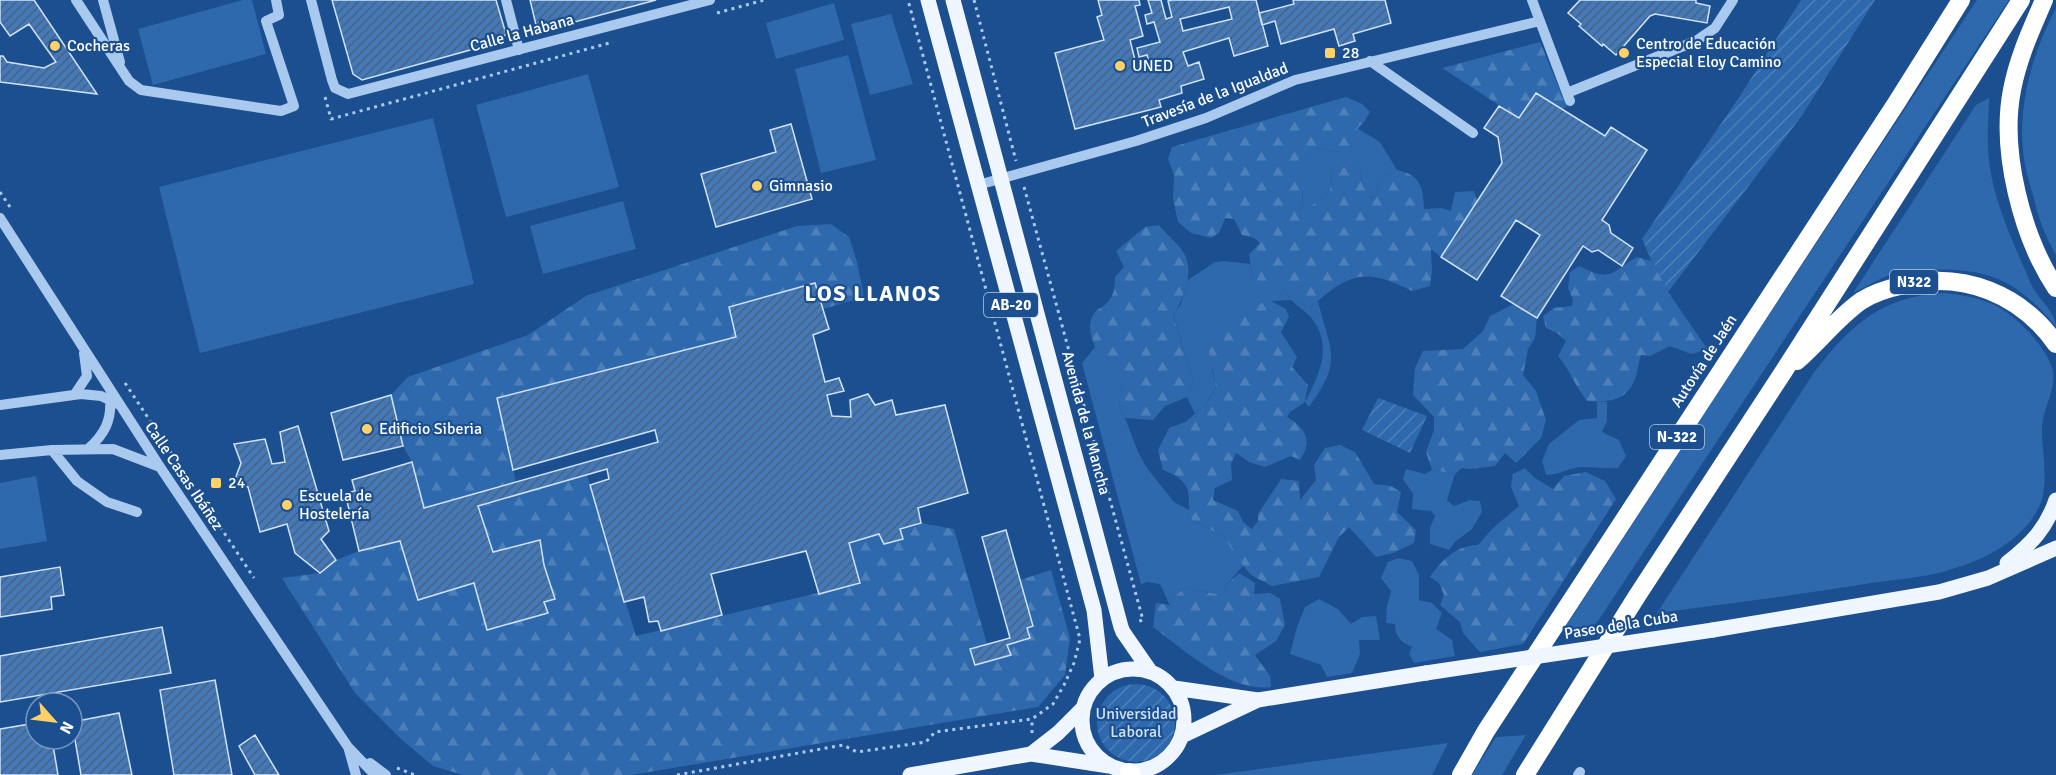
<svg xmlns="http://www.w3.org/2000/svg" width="2056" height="775" viewBox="0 0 2056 775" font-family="Signika,sans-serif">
<defs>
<pattern id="forest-firs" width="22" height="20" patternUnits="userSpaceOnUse" patternTransform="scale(1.5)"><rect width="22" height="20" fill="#2e69ad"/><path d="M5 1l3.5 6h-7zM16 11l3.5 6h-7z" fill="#4d80b9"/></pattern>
<pattern id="garden-furrows" width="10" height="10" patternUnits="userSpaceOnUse" patternTransform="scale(1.5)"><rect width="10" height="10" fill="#2e69ad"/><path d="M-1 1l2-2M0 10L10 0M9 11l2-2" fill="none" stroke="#4d80b9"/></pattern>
<pattern id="building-hatch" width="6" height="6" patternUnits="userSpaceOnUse" patternTransform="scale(1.5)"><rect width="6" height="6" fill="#4478b7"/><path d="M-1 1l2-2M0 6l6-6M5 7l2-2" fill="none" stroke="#486282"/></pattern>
</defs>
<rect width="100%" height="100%" fill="#1b4f8f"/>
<!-- grass -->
<path fill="#2e69ad" d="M243,0h9l14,54 -113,31 -15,-56z
M1977,0h32l-413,624 -33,7 163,-251z
M834,3l10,37 -68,19 -10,-36z
M2056,8v247c-11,-19 -18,-38 -23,-60 -4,-14 -9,-30 -10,-45 -5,-48 11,-100 33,-142z
M891,14l22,70 -43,11 -19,-71z
M848,55l28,105 -55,13 -26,-104z
M588,74l31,113 -113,30 -30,-112z
M1989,98c0,16 -2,34 -1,50 2,48 25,93 43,136 6,14 25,28 25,43 -36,-44 -66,-60 -124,-57 -10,1 -22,0 -32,2 -15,3 -32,14 -47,21l123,-188z
M433,118l41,166 -274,69 -41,-166z
M1357,128l23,14 17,28 -16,9 -5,16 -6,3 -8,-15 -3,-18 -27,4 -2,21 -6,7 -21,16v-18l-6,-36 20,-11 21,4 16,-9z
M623,201l13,48 -93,25 -13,-48z
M1224,261l26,3 2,11 30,12 9,13 20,7 7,-6c12,51 26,58 -9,106l-4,-5c13,-25 27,-52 10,-79 -5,-9 -17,-16 -24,-23l-20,1 -59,69 4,16 -10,19 -11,9 -8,-17 7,-14 -21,-69 8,-10 7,-24 27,-18z
M1945,293c16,2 30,4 45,10 23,9 57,43 63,68 3,22 -11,37 -11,58 0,24 8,59 -4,80 -18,34 -56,52 -92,62 -26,7 -55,9 -81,13 -69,11 -138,20 -208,29l158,-242c37,-47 67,-75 130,-78z
M1096,346l6,13 20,28 -3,19 6,12 13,34 9,16 27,34 15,8v8l35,19 19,29 -17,19 -4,10 -37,-7 -9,7 -6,11 -10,-22 -13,-2 -6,2 -59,-221z
M1597,401l10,1v19l-5,11 17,8 7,16 -8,12c-12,1 -23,-1 -34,-1 -14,0 -24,8 -38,8l-4,-14 7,-17 30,-24 18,-2z
M1406,469l19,5 7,-4 23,4 -8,26 7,6 16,-6 10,1 2,11 -10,17 -17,13 -6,8 -19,-6v-16l5,-12 -4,-5 -19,-2 1,-15 -10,-15z
M36,476l11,65 -47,8v-66z
M1398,558l14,3 7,14v25l13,3 10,10 -6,16 16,11 3,16 -41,7 -5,-10 3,-6c-11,-5 -17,-10 -17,-23l-9,-1 1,-17 4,-15 -10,-13 7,-16z
M1319,599l19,10 13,15 11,-7 14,-1 4,24h-21l1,14 -8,19 -25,4 -6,-12 -31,-11 7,-27 8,-20z
M1526,735l-24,40h-30l24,-38z
M1448,743l-16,32h-217z"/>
<!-- forest -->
<path fill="url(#forest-firs)" d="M1540,42l27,65 -5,2 -26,-16 -17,25 -77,-50z
M1346,97l16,7 8,8 -6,10 -7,7 -3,17 -16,6 -21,-4 -19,11 4,14 1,39 21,-15 6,-7 2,-21 13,-6 14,2 3,18 8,15 6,-3 5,-16 16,-9c24,5 26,17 27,39l18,-1 9,3 4,-19 19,-1 3,10 -36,56 -10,-8 1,22 -2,15 -18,5c-47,-24 -63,-18 -101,16l-20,-7 -9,-13 -15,1 -15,-13 -3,-21 11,-11 -6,-5 -12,-3 -8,-16 -9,-1 -6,15 -8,5 -20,-5 -13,-11 -5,-23 1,-24 -6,-16 4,-12z
M831,224l18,13 8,25 7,35 -41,12 -8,-26 -86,23 7,31 -239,61 19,84 -92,26 -12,-46 -9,-16 -12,-51 17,-18 120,-42 58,-39 211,-70z
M1159,225c6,8 24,23 27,32 7,20 -2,41 -13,58l21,68 -7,14 -22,9 -12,14 -28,-2 -6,-12 3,-19c-13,-17 -44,-54 -27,-75 3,-4 9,-5 12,-9 7,-7 8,-16 8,-26l9,-10 -8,-16 29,-24z
M1642,239l26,53 40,58 -17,4 -21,-8 -20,10 -9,-1c-3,8 -3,17 -6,24 -9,23 -27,23 -48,22 -12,-15 -17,-31 -29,-45l8,-15 -9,-8 -11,-5 -3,-12 11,-8 18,-2 1,-6 -5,-12 2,-16 9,-6c33,16 29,8 58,-9l14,4 2,4z
M1271,301l15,8 3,8 -8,15 16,25 -5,10 16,18 -3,17 -15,10 -3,5c19,11 26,24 13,43l-9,-4 -26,11 -16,-5 -13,-9 -5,11 1,16 -17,8 -2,12 25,11 5,11 9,7 6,-8v-7l23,-35 18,2 1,19 16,-20 -2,-15 11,-17 15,-3 15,7 19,32 17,2 10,6 -4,20 19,18 -2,13 -21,10 -17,4 -27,-30 -10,10 -20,40 -47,9 -21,-11 -12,-14 -15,-24 -35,-19c0,-27 3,-37 -26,-48l-5,-20 11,-22 16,-6 21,-17 10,-18 -7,-36 2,-20 36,-25z
M1514,304l23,14 -2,20 -7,11 -5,26 13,16 10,29 -5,18 -25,25 -11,-10 -10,13 -24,3 -9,-1 -7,6 -23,-4 -6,-18 8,-22v-13l-21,-22 2,-27 8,-17 40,-2 20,-18 7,-15z
M1525,468l10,10 18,11 11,-13 22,-4 19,9 11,18 -93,145 -43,8 -17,-19 -3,-11 -20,-17 4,-10 -5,-12 -9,-6c12,-17 25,-31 48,-32l14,-16 27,-23 -8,-19 2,-13z
M587,475l49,161 224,-53 -11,-40 30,-9 5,10 19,-5 -3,-10 21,-6 33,6 33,115 -17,5 5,16 35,-10 -3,-10 23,-7 -3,-10 5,-2 -12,-46 31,-10 19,68 -5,37 -27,32 -407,68h-168l-30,-9 -31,-26 -47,-47 -73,-115 38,-5 16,-13 23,-9 41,-10 18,59 56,-17 13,47 61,-17 -4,-11 11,-4 -11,-33 -4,-24 -47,11 -15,-46z
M1239,573l16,10 -1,11 16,-1 10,6 5,26 -9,16 -21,14 15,21 1,11c-40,6 -87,-37 -118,-60l3,-24 14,2 6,-10 9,-7 37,7 4,-10z"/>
<!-- garden -->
<path fill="url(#garden-furrows)" d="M1801,0h74l-74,117 -133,175 -26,-53 98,-143z
M1378,398l49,18 -17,37 -48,-23z
M1097 723a39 39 0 1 1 78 0a39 39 0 1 1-78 0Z"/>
<!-- building -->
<path fill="url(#building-hatch)" stroke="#cfe3fa" stroke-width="1.5" fill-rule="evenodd" d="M0,0h34l63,94 -97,-12v-26h3l4,6 37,6 12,-6 -27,-38 -19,12 -10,-14z
M332,0h164l10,34 -7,8 -137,38 -9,-6z
M530,0h126l-111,30 -9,-5z
M1098,0h41l1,5 -5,1 8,30 -13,4 7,28 13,-3 -3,-10 -8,2 -2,-9 23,-6 -6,-20 -7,2 -2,-9 7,-2 -4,-13h13l5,19 6,-2 -4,-16 4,-1h84l12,46 -34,10 -5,-18 -46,14 5,14 11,-4 5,17 -23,7 1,7 -23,7 2,7 -86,22 -20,-76 49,-13 -7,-23 5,-2zM1229,7l3,12 -49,12 -3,-12z
M1293,0h92l6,23 -38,11 2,7 -16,5 -5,-17 -53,15 -6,-23 -13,4 -3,-12 35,-9z
M1580,0h116v3l14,3 -3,17 -52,-9 -5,2 -34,39 -13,-11 -1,2 -23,-20 2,-2 -13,-11z
M1536,93l69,43 6,-9 36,23 -45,70 7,5 2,8 22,15 -11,18 -24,-16 -6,2 -9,-6 -46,72 -36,-22 39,-61 -24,-15 -39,60 -36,-23 61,-94 -4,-26 -14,-9 15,-22 20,12z
M791,124l21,75 -96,28 -15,-53 75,-22 -6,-22z
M815,283l14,46 -16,6 12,47 14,-4 5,13 -17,4 5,21 19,1 -1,-17 18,-6 7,11 17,-5 4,15 49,-10 23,88 -50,15 3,15 -21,6 3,10 -19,5 -5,-10 -30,9 11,40 -41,11 -13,-43 -95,23 11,41 -61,16 -3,-10 -9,1 -5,-25 -20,5 -34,-117 19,-6 -2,-10 -129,37 15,46 47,-12 4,25 11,34 -11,3 4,11 -61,17 -13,-47 -56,17 -18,-59 -41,10 -14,-58 10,-2 -3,-11 60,-18 12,46 234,-66 -3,-12 -142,40 -16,-72 239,-61 -7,-30z
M391,395l12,51 -60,14 -12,-47z
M298,426l31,105 -8,8 15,21 -16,13 -25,-20 -8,-29 -27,8 -12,-45 -14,-5 7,-19 -7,-19 31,-5 7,25 13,-2 -5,-30z
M1006,530l27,96 -6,2 3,10 -23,7 4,10 -36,10 -5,-16 40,-11 -28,-101z
M60,567l4,28 -13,2 1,12 -52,8v-40z
M162,627l9,46 -171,29v-46z
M215,680l17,95h-58l-14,-85z
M119,713l13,62h-51l-9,-53z
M36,723v16h16l6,36h-58v-46z
M255,735l24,40h-24l-16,-29z"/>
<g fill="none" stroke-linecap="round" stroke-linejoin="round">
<!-- path -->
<path stroke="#a9c9ee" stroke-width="3" stroke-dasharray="3 4.5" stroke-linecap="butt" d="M974,0l42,161
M717,13l47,-13
M325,97l6,22 282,-77
M1024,187l119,433 -7,2
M0,192l10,15
M125,383l129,195
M1032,733v-14
M397,768l18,7
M677,775l166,-30 14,7 69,-10 9,-10 97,-13 21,-15 11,-19 10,-22 6,-24 -172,-639"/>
<!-- minor -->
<path stroke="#a9c9ee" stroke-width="10" d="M76,0l53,81 12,9 140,21 13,-5 -28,-85 13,-6 -3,-15
M103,0l17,62
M311,0l21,80 3,8 13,6 362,-94
M506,0l13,50
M1532,0l38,101
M1370,61l103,72
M1567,93l129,-52 19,-13 18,-28
M978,185l158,-44 70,-23 89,-38 245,-59
M0,218l160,249 188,280 27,28
M75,394l12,-18 -3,-23
M0,405l81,-11 20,2 19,9
M88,449c17,-15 24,-29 22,-52
M52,450l25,31 30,21 30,10
M0,455l52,-5 61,-1 47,18
M349,750l7,25
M370,763l16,12
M1578,775l2,-3"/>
<!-- major -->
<path stroke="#f0f6ff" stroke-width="15" d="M928,0l166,610 8,69
M953,0l168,627 2,5 27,39
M2007,563c24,-19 39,-34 49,-63
M1713,630l226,-38 49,-14 68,-30
M1082 720a51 51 0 1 1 102 0a51 51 0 1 1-102 0Z
M1174,688l84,12
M1182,736l76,-36 168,-27
M1031,754l27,-21 25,-25
M910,775l121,-21 78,12"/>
<!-- highway -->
<path stroke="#fff" stroke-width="18" d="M2044,0c-13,30 -26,58 -32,90 -12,61 10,147 44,198
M1797,361c22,-19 40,-43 64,-60 12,-8 29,-13 43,-16 59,-14 117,9 152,59
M1129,772l3,3
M1461,775l25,-44 411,-629 64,-102
M1525,775l112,-179 145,-222 239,-374"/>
<!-- major-bridge -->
<path stroke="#f0f6ff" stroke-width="15" d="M1426,673l287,-43"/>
</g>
<!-- markers -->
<g fill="#ffd166" stroke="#1b4f8f" stroke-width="2">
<circle cx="55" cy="46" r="6"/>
<rect x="1324" y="47" width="12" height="12" rx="3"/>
<circle cx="1624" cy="53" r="6"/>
<circle cx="1120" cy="66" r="6"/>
<circle cx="757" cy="186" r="6"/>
<circle cx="367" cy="429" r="6"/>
<rect x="210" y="477" width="12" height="12" rx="3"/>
<circle cx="287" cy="505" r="6"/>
</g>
<g text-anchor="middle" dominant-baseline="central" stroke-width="4.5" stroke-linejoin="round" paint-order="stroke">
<!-- shield labels -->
<g fill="#1b4f8f" stroke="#bbcadd" stroke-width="1.5">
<rect x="1890" y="270" width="48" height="24" rx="4.5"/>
<rect x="984" y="293" width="54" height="24" rx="4.5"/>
<rect x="1650" y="425" width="54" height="24" rx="4.5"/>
</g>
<g font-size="15" font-weight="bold" fill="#fff">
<text x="1914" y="282">N322</text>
<text x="1011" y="305">AB-20</text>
<text x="1677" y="437">N-322</text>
</g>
<!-- street labels -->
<g font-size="16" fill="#fff" stroke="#1b4f8f">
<text transform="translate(522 33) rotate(-15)">Calle la Habana</text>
<text transform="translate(1215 95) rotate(-21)">Travesía de la Igualdad</text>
<text transform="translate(1704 361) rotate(-57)">Autovía de Jaén</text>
<text transform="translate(1086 423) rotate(75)">Avenida de la Mancha</text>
<text transform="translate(184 476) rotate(56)">Calle Casas Ibáñez</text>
<text transform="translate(1621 625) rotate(-9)">Paseo de la Cuba</text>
</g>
<!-- poi labels -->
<g font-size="16" fill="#fff" stroke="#1b4f8f" text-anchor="start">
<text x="1636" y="44">Centro de Educación<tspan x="1636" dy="18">Especial Eloy Camino</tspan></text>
<text x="67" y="46">Cocheras</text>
<text x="1342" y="53">28</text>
<text x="1132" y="66">UNED</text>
<text x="769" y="186">Gimnasio</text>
<text x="379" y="429">Edificio Siberia</text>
<text x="228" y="483">24</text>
<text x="299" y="496">Escuela de<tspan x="299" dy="18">Hostelería</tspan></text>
</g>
<!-- park labels -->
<g font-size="16" fill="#cfe3fa" stroke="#1b4f8f">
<text x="1136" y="714">Universidad<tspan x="1136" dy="18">Laboral</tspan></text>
</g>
<!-- district labels -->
<g font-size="22" font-weight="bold" letter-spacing="1.5" fill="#fff" stroke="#1b4f8f">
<text x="873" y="293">LOS LLANOS</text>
</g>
</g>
<!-- north arrow -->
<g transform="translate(54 721) rotate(118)"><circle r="28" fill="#1b4f8f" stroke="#7695bc" stroke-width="1.5"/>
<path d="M0-4.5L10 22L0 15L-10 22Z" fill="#ffd166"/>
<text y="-9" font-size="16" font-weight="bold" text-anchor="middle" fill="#ffffff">N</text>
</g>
</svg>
